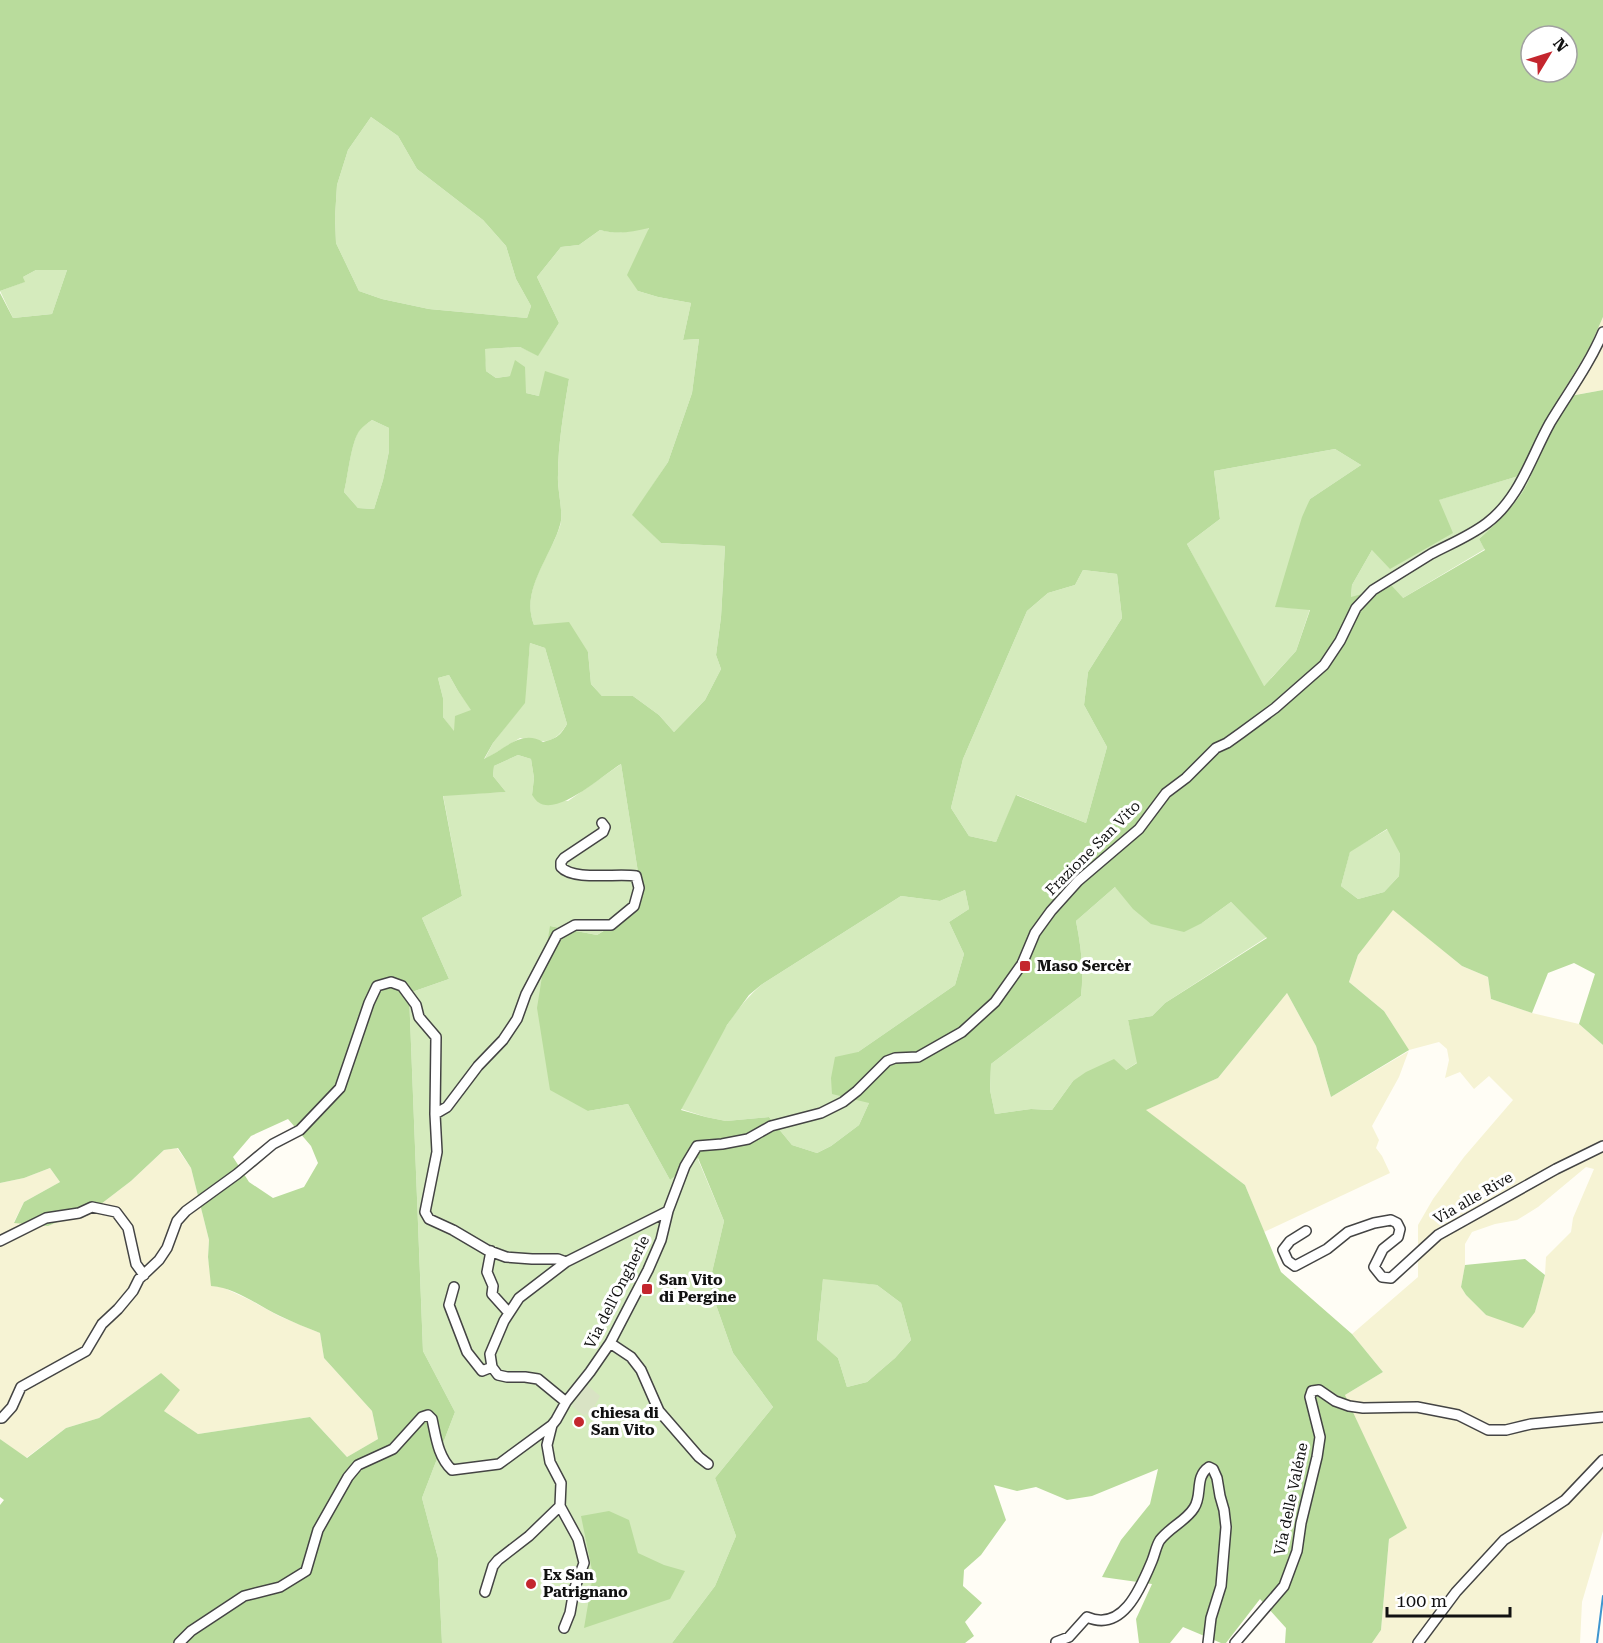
<svg xmlns="http://www.w3.org/2000/svg" width="1603" height="1643" viewBox="0 0 1603 1643" font-family="'Roboto Serif',serif">
<rect width="100%" height="100%" fill="#fffdf5"/>
<!-- farmland -->
<path fill="#f6f3d4" fill-rule="evenodd" d="M1603,317v73l-45,8 31,-49z
M1393,909l69,57 26,11 3,22 41,14 47,11 24,21v486l-21,71 -2,41h-208l9,-13 8,-91 17,-11 -61,-133 38,-23 -31,-38 66,-57v-52l15,-26 31,-42 49,-57 -24,-24 -15,13 -14,-17 -15,6 4,-18 -2,-11 -8,-7 -30,8 -10,27 -27,49 7,14 -3,8 6,8 8,17 -126,59 -19,-47 -100,-75 73,-32 69,-85 29,53 15,51 78,-46 -25,-40 -35,-29 9,-27zM1586,1167l8,2 -21,49 -2,14 -25,25 -1,18 -10,37 -49,3 -20,-20 -5,-8 4,-22v-21l7,-12 23,-8 22,-4 21,-13z
M177,1148l14,20 18,72 -1,17 4,29 10,1 28,13 29,16 41,17 4,25 48,53 6,28 -31,18 -37,-40 -112,17 -34,-23 -3,-38 -62,45 -33,10 -40,30 -26,-19v-256l24,-5 26,-10 10,14 -36,20 -10,20 34,4 53,-22 30,-23 33,-31z"/>
<!-- green -->
<path fill="#d5ebbd" d="M371,117l27,19 19,33 66,51 23,26 10,33 15,27 -4,12 -98,-9 -47,-10 -23,-8 -23,-48 -1,-26 2,-32 11,-35z
M649,227l-11,64 20,6 33,6 -8,37 16,-1 -7,54 -24,69 -35,53 28,28 64,3 -4,71 -5,38 5,14 -16,31 -31,32 -15,-17 -26,-19h-31l-11,-12 -3,-32 -38,-27h-16c-14,-35 16,-68 26,-99 4,-12 -3,-37 -2,-51 0,-32 6,-65 11,-96l-30,17 -13,-3 -16,-17 -14,2 -10,-7 -2,-22 36,-2 18,8 21,-32 -22,-46 24,-30 18,-2 21,-15c18,5 32,1 49,-3z
M36,270h31l-15,44 -39,4 -13,-27 24,-9 -1,-5z
M372,420l17,8v23l-6,29 -9,29 -16,-1 -14,-16c4,-16 7,-51 16,-63 3,-3 8,-6 12,-9z
M1335,449l26,16 -51,34 -34,108 34,2 -14,42 -33,36 -76,-143 33,-25 -6,-48z
M1532,472c-7,25 -34,50 -53,67l6,10 -82,49 -52,-1 1,-12 20,-35 66,-50z
M1083,570l34,4 5,44 -34,54 -4,33 23,42 -21,76 -69,-28 -21,47 -27,-6 -18,-28 12,-49 64,-148 21,-18 27,-8z
M530,643l15,5 22,76c-13,22 -25,18 -47,14l-36,22 9,-17 31,-40z
M449,675l9,16 14,19 -18,22 -11,-15v-19l-5,-20z
M518,755l13,4 3,19 -2,17 36,6 53,-37 19,121 -2,24 -41,26 -47,-9 38,185 40,-7 42,76 27,-23 27,64 -15,64 24,68 40,54 -58,71 21,58 -21,50 -43,57h-230l-4,-85 -16,-60 33,-86 -32,-61 -14,-358 40,-14 -27,-61 40,-22 -19,-101 63,-3 -13,-16 1,-10z
M1388,829l12,25 -1,22 -15,16 -26,7 -17,-13 9,-35z
M1115,887l87,36 29,-21 36,35 -102,66 -13,13 -24,4 10,42 -12,8 -53,11 -21,29 -21,-1 -36,5 -5,-24 1,-26 90,-68c3,-26 0,-50 -5,-75z
M965,890l4,19 -20,13 15,32 -9,31 -97,67 11,51 -10,22 -28,21 -14,7 -25,-8 -23,-28 -43,4 -20,-4 -25,-8c22,-41 44,-93 80,-124l140,-89 39,5z
M823,1278l54,7 24,18 10,37 -16,18 -28,24 -20,5 -9,-29 -21,-17z"/>
<!-- forest -->
<path fill="#b9dc9c" fill-rule="evenodd" d="M0,0h1603v317l-14,32 -30,49 44,-8v655l-24,-21 16,-50 -21,-11 -26,10 -16,40 -41,-14 -3,-22 -26,-11 -69,-56 -35,45 -9,27 35,29 25,39 -78,47 -15,-51 -29,-53 -69,85 -72,32 99,75 36,87 71,62 31,38 -38,23 62,133 -18,11 -8,91 -9,13h-87l1,-15 -26,-29 -34,44h-5l-38,-16 -13,16h-31l-3,-24 16,-35 -50,-7 19,-37 29,-36 8,-35 -66,27 -25,4 -31,-13 -19,4 -23,-6 12,35 -25,35 -17,15 -1,16 19,17 -17,19 9,14 -9,7h-293l43,-57 21,-50 -21,-58 58,-71 -40,-54 -24,-68 15,-64 -26,-63 -28,22 -42,-76 -40,7 -38,-21 -13,-82 13,-82 47,9 41,-25 2,-25 -19,-121c-17,10 -63,53 -83,38 -1,0 -5,-6 -6,-7l2,-17 -3,-19 -13,-4 -24,11 -1,10 13,16 -63,4 19,100 -40,22 27,61 -40,14 14,358 32,61 -33,86 16,60 4,85h-442v-138l4,-5 -4,-3v-58l27,19 39,-30 33,-10 62,-45 19,17 -16,21 34,23 112,-17 37,40 31,-18 -6,-28 -48,-53 -4,-25c-13,-5 -27,-11 -40,-17 -22,-10 -43,-28 -69,-30l-3,-29 1,-17 -18,-72 -13,-20 -14,2 -33,31 -30,23 -53,22 -34,-3 10,-21 36,-20 -10,-14 -26,10 -24,5v-890l13,25 39,-4 15,-44h-31l-13,7 2,5 -25,9zM1531,36h36v36h-36zM371,117l27,19 19,33 66,51 23,26 10,33 15,27 -4,12 -98,-9 -47,-10 -23,-8 -23,-48 -1,-26 2,-32 11,-35zM649,228l-22,47 11,16 20,6 33,6 -8,37 16,-1 -7,54 -24,69 -36,53 29,28 64,3 -4,71 -5,38 5,14 -16,31 -31,32 -15,-17 -26,-19h-31l-11,-12 -3,-32 -19,-30 -35,3c-14,-35 17,-68 26,-100 4,-11 -3,-36 -2,-50 0,-32 6,-65 11,-96l-24,-8 -6,25 -13,-3 -1,-26 -10,-7 -5,16 -14,2 -10,-7 -1,-22 35,-2 18,9 21,-33 -22,-46 24,-30 18,-2 21,-15c18,5 31,2 49,-2zM372,420l17,8v23l-6,29 -9,29 -16,-1 -14,-16c4,-15 7,-51 16,-62 3,-4 8,-7 12,-10zM1335,449l26,16 -51,34 -8,18 -27,90 35,3 -14,41 -32,35 -77,-142 33,-25 -6,-48zM1532,472c-7,24 -34,50 -53,67l6,11 -82,48 -11,-12 -41,11 1,-12 20,-35 18,19 63,-36 -14,-33zM1083,570l34,4 5,44 -34,54 -4,33 23,42 -21,76 -70,-28 -20,47 -27,-6 -18,-28 12,-49 64,-148 21,-18 27,-8zM530,643l15,5 22,76c-7,12 -10,14 -24,18 -22,-13 -39,8 -59,17l9,-16 32,-40zM449,675l9,16 13,19 -16,6 -1,15 -11,-14v-19l-5,-20zM1387,829l13,25 -1,22 -15,16 -26,7 -17,-13 9,-34zM1115,887l18,22 18,15 33,8 18,-9 29,-21 36,36 -102,65 -13,13 -24,4 9,43 -11,7 -12,-11 -28,13 -13,9 -21,29 -21,-1 -36,5 -5,-24 1,-26 90,-68c3,-26 0,-50 -5,-75zM965,890l4,19 -20,13 15,32 -9,31 -97,67 -23,5 -4,21 1,16 37,9 -10,22 -28,21 -14,7 -25,-8 -23,-28 -43,4 -20,-4 -25,-7 46,-85 22,-30 12,-10 140,-89 39,5zM288,1119l23,27 7,17 -14,24 -31,11 -24,-16 -16,-25 18,-21zM823,1279l54,6 24,18 10,37 -16,18 -28,24 -20,5 -9,-29 -21,-18z
M1525,1259l20,16 -10,37 -12,16 -37,-13 -20,-20 -5,-8 4,-22z
M609,1511l20,9 9,33 26,12 21,6 -15,28 -86,29 9,-53 -12,-59z"/>
<!-- cemetery -->
<path fill="#d9e3c4" d="M586,1384l14,12 -11,21 -3,-3 -2,2 -12,-10z"/>
<g fill="none" stroke-linecap="round" stroke-linejoin="round">
<!-- stream -->
<path stroke="#3f96cf" stroke-width="2" d="M1597,1643l6,-47"/>
<defs>
<path id="street" d="M435,1114l12,-7 31,-41 25,-26 14,-21 9,-25 31,-59 18,-10h36l23,-19 5,-18 -3,-12c-18,-3 -63,5 -75,-9v-5l3,-4 39,-26 2,-5 -3,-4
M1306,1231l-16,10 -7,9 5,11 7,5 32,-17 21,-17 26,-9 17,-3 6,3 3,6 -2,8 -15,12 -9,18 8,10 9,1 47,-43 118,-66 47,-23
M0,1241l46,-23 33,-5 13,-6 24,5 12,16 8,36 8,11
M491,1251l-4,21 6,14 -1,8 17,19
M454,1287l-5,18 18,47 15,19 10,-4
M610,1343l21,14 10,13 18,41 40,46 9,7
M566,1402l-28,-23 -13,-2h-18l-9,-2 -6,-8 -2,-13 14,-33 15,-23 47,-36 102,-51
M0,1418h2l10,-11 9,-20 65,-36 16,-27 16,-15 15,-18 6,-12 20,-19 8,-12 10,-27 9,-10 51,-37 36,-30 27,-14 40,-42 29,-85 8,-17 14,-4 11,4 14,19 3,12 17,20 -1,77 2,38 -12,60 4,7 24,11 34,20 19,7 26,2h26l8,3
M552,1425l-5,20 3,17 11,21 -1,23
M560,1506l18,33 6,24 -10,27 -4,23 -6,15
M485,1592l8,-26 5,-6 31,-24 31,-30
M1056,1642l13,-5 18,-20c36,16 54,-30 65,-56 3,-7 4,-15 8,-21 10,-13 26,-19 34,-32 9,-13 0,-31 15,-41l4,2 4,9 3,18 4,14 2,17 -5,59 -10,32 -3,25
M179,1643l12,-12 53,-35 36,-9 26,-16 12,-41 30,-53 10,-12 35,-16 29,-32 6,-2 4,4c4,18 6,38 20,51l47,-6 53,-39 4,-5 10,-18 24,-30 20,-29 38,-73 13,-30 7,-29 17,-45 12,-20 25,-2 26,-5 23,-13 50,-13 22,-11 14,-11 30,-30 8,-3 23,-1 44,-25 33,-30 27,-38 13,-31 16,-22 27,-30 61,-52 27,-36 20,-15 30,-30 11,-5 14,-10 34,-25 49,-43 16,-24 16,-33 17,-18c19,-12 39,-24 58,-36 19,-10 39,-18 56,-31 33,-25 44,-66 63,-100 18,-30 39,-58 53,-91
M1235,1643l49,-57 13,-35 4,-28 16,-66 3,-20 -10,-40 2,-6 7,-1 16,11 14,5 14,2 54,-1 41,8 30,15h18l25,-6 72,-7
M1418,1643l38,-51 48,-52 61,-40 38,-40"/>
</defs>
<!-- street casing -->
<use href="#street" stroke="#444" stroke-width="12"/>
<!-- street -->
<use href="#street" stroke="#fff" stroke-width="9"/>
</g>
<!-- markers -->
<g fill="#c4262e" stroke="#fff" stroke-width="2">
<rect x="1019" y="960" width="12" height="12" rx="3"/>
<rect x="641" y="1283" width="12" height="12" rx="3"/>
<circle cx="579" cy="1422" r="6"/>
<circle cx="531" cy="1584" r="6"/>
</g>
<g text-anchor="middle" dominant-baseline="central" stroke-width="6" stroke-linejoin="round" paint-order="stroke">
<!-- street labels -->
<g font-size="15" fill="#111" stroke="#fff">
<text transform="translate(1093 848) rotate(-45)">Frazione San Vito</text>
<text transform="translate(1473 1198) rotate(-30)">Via alle Rive</text>
<text transform="translate(617 1292) rotate(-63)">Via dell'Ongherle</text>
<text transform="translate(1291 1499) rotate(-78)">Via delle Valéne</text>
</g>
<!-- poi labels -->
<g font-size="15" font-weight="bold" fill="#111" stroke="#fff" text-anchor="start">
<text x="1037" y="966">Maso Sercèr</text>
<text x="659" y="1280">San Vito<tspan x="659" dy="17">di Pergine</tspan></text>
<text x="591" y="1413">chiesa di<tspan x="591" dy="17">San Vito</tspan></text>
<text x="543" y="1575">Ex San<tspan x="543" dy="17">Patrignano</tspan></text>
</g>
</g>
<!-- north arrow -->
<g transform="translate(1549 54) rotate(52)"><circle r="28" fill="#ffffff" stroke="#a0a0a0" stroke-width="1.5"/>
<path d="M0-4.5L10 22L0 15L-10 22Z" fill="#c4262e"/>
<text y="-9" font-size="16" font-weight="bold" text-anchor="middle" fill="#111111">N</text>
</g>
<!-- scale -->
<path d="M1387 1607v9h123v-9" fill="none" stroke="#111111" stroke-width="3"/>
<text x="1396" y="1607" font-size="18" fill="#111111" stroke="#ffffff" stroke-width="4.5" paint-order="stroke">100 m</text>
</svg>
